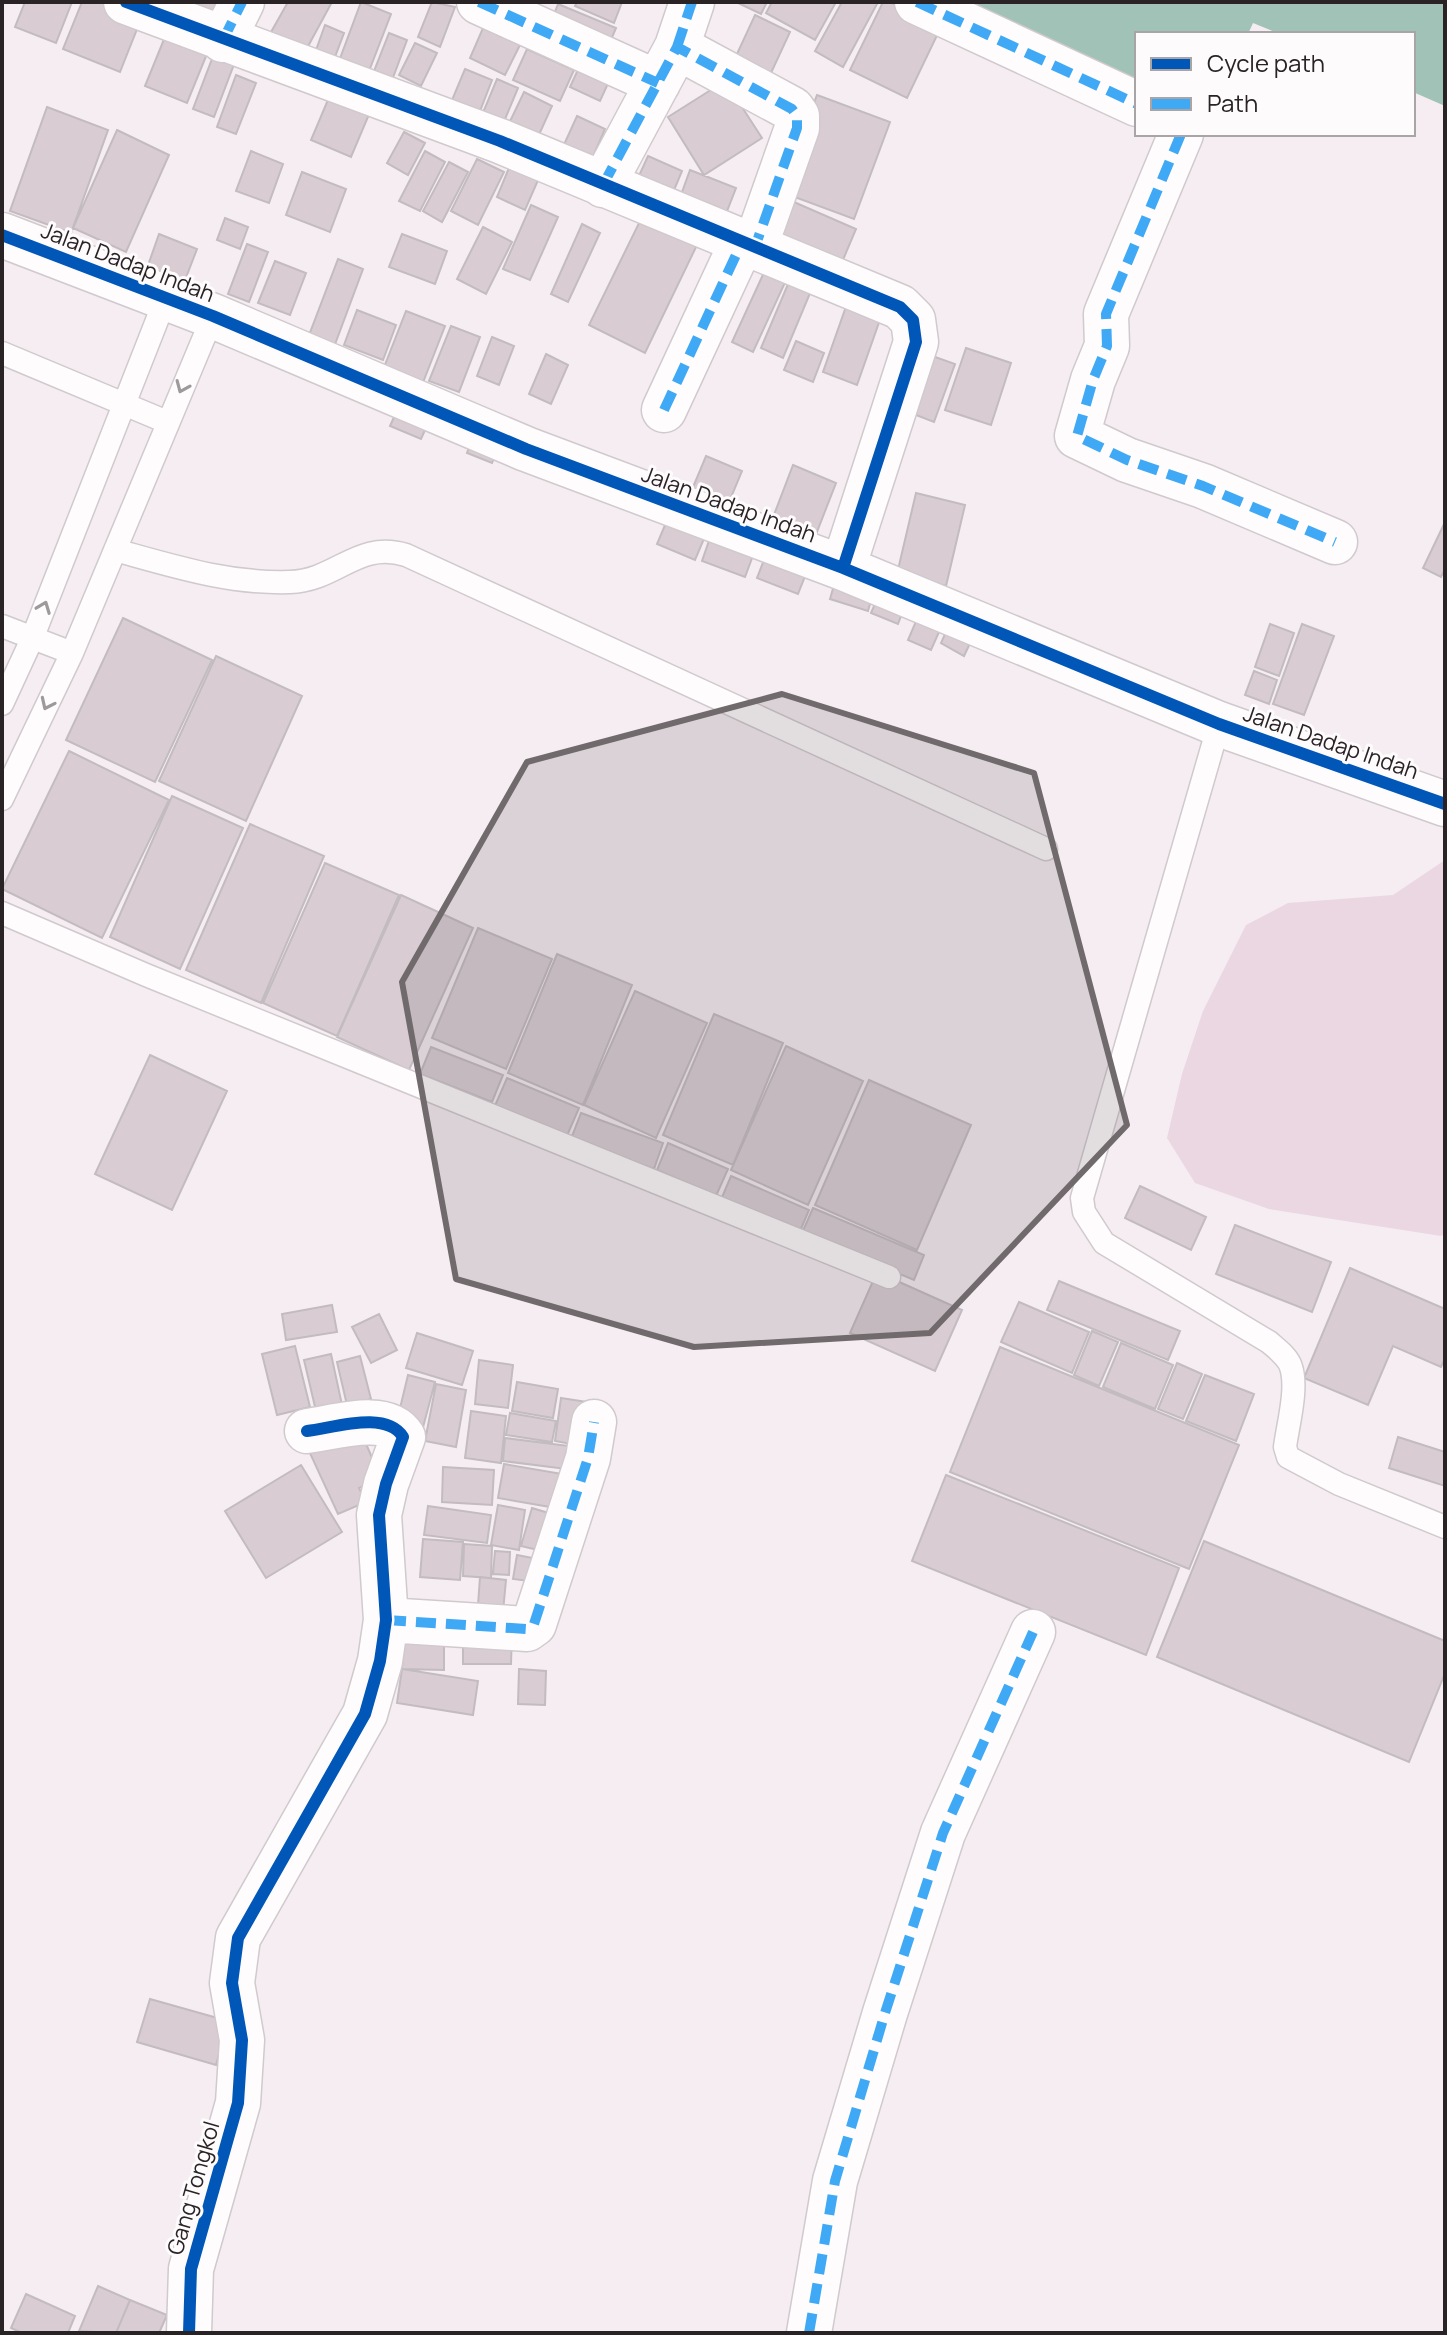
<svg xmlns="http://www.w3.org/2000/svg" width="1447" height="2335" viewBox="0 0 1447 2335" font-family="Manrope,sans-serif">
<rect width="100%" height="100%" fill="#f6edf2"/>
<!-- green -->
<path fill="#ead7e1" d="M1445,860v373l-4,3 -172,-27 -74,-26 -28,-45 15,-64 21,-63 43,-86 42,-22 105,-8z"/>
<!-- water -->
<path fill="#a1c2b6" d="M951,2h494v104l-32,-14v-58h-133l-27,-11 -5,11h-111v61z"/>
<!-- building -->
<path fill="#d9cdd3" stroke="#c2bbbf" stroke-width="2" d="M25,2h47l-16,41 -41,-16z
M82,2h31l30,12 -23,58 -57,-23z
M181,2h43l-11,24z
M288,2h44l-32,59 -34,-20z
M361,2l30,12 -27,70 -29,-12z
M432,2l23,5 -15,40 -22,-10z
M577,2h45l-8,21 -39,-17z
M736,2h31l-6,12z
M772,2h64l-21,38 -49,-27z
M842,2h36l-35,65 -28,-16z
M883,2h7l51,25 -34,71 -57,-28z
M558,4l58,24 -11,26 -57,-24z
M755,15l35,17 -25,54 -35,-17z
M325,25l19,8 -14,37 -19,-6z
M169,27l42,17 -24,59 -42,-17z
M483,28l37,17 -15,30 -35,-17z
M389,33l18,7 -19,51 -19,-7z
M415,43l22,10 -16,33 -22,-11z
M527,49l47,21 -14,31 -47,-21z
M215,51l21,8 -22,58 -21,-8z
M581,63l30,14 -11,24 -30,-14z
M465,69l27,11 -17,44 -28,-12z
M236,75l20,8 -20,51 -19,-7z
M497,79l21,9 -20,48 -21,-9z
M725,81l37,57 -58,37 -36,-58z
M524,92l28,14 -19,42 -29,-14z
M330,95l40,17 -19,45 -40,-17z
M817,95l73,27 -36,97 -73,-27z
M47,107l61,23 -37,103 -61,-22z
M577,116l28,13 -19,44 -29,-13z
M117,130l52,25 -43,97 -53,-24z
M404,132l21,11 -17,32 -21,-12z
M251,151l32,13 -14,39 -33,-12z
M425,151l20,11 -25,49 -21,-10z
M648,156l34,15 -15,36 -35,-16z
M513,158l29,13 -17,39 -28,-13z
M477,159l27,13 -26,53 -27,-14z
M449,162l19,10 -26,50 -19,-11z
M690,170l46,18 -14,36 -45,-18z
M302,172l44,17 -16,43 -44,-17z
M787,199l69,30 -19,45 -69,-29z
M531,205l27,12 -28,63 -27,-11z
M642,217l55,28 -52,108 -56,-28z
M225,218l23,9 -8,22 -23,-9z
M582,224l18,9 -32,69 -17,-8z
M483,227l29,15 -26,52 -29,-15z
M159,234l38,15 -15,39 -37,-14z
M402,234l45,17 -12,33 -46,-17z
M247,244l21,8 -19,50 -21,-8z
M338,259l25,10 -29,78 -26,-9z
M275,261l31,12 -16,42 -32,-12z
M767,266l21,10 -35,76 -21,-10z
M791,277l22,9 -30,72 -22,-10z
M849,298l34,13 -26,74 -34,-13z
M357,310l39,15 -13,35 -39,-15z
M406,311l39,15 -23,59 -39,-15z
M451,326l29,11 -21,55 -30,-11z
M492,337l22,9 -15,39 -22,-9z
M796,341l28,12 -11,29 -29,-12z
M966,348l45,15 -20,62 -46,-15z
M924,353l31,11 -21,58 -31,-12z
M546,354l22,11 -17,39 -22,-10z
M399,406l31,13 -9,20 -31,-13z
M473,438l25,10 -6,15 -25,-10z
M706,456l36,15 -15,36 -36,-15z
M793,465l43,18 -21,54 -43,-17z
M916,493l49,12 -19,81 -49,-12z
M668,518l38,16 -11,26 -38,-16z
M1445,522v47l-4,8 -18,-9z
M711,535l44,15 -10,27 -43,-16z
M766,555l41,16 -9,23 -41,-16z
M836,578l38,12 -6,21 -38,-12z
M878,597l26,11 -6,16 -27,-11z
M920,612l23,11 -12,27 -23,-10z
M123,618l89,42 -57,122 -89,-42z
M1270,624l24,9 -15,43 -24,-9z
M1302,624l32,12 -30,79 -31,-11z
M949,625l24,12 -9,19 -23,-13z
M216,656l86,40 -56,125 -87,-40z
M1254,671l23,9 -8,24 -24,-9z
M69,751l100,49 -67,138 -100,-49z
M172,796l71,32 -63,141 -70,-32z
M250,824l74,32 -63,147 -75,-33z
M325,863l74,32 -62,141 -74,-33z
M401,895l72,33 -64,142 -72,-33z
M478,928l74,31 -46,110 -74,-31z
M557,954l75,31 -49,120 -75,-32z
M635,991l72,32 -51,115 -72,-33z
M714,1014l69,29 -50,122 -70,-30z
M786,1046l77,35 -55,124 -77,-35z
M431,1047l72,28 -11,27 -72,-28z
M150,1055l77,36 -55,119 -77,-36z
M507,1078l72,30 -13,30 -72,-30z
M869,1080l102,45 -54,125 -102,-45z
M581,1113l82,30 -9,26 -83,-30z
M668,1143l60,26 -12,27 -59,-26z
M731,1176l78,34 -11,26 -78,-34z
M1140,1186l66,31 -15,33 -66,-32z
M813,1208l111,47 -10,25 -112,-47z
M1235,1225l96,37 -19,50 -96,-38z
M1350,1268l95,41v49l-4,9 -48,-21 -25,59 -64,-27z
M877,1272l85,38 -27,61 -85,-38z
M1059,1281l121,50 -12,29 -121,-50z
M1019,1302l70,30 -17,41 -71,-31z
M332,1305l5,27 -51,8 -4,-26z
M379,1314l18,36 -26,13 -19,-36z
M1092,1331l26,11 -19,44 -25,-11z
M417,1333l56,18 -11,34 -56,-17z
M1121,1343l52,22 -18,44 -52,-22z
M295,1346l15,61 -33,8 -15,-61z
M1000,1347l239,98 -50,124 -239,-97z
M331,1354l11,51 -26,6 -12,-51z
M360,1356l11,43 -24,6 -10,-43z
M479,1360l34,5 -5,43 -33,-4z
M1177,1363l25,11 -19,45 -25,-10z
M408,1375l27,7 -13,49 -26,-6z
M1205,1375l49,19 -18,47 -50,-20z
M517,1382l41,7 -5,29 -41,-7z
M436,1384l30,6 -10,57 -31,-6z
M561,1398l33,5 -6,44 -33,-6z
M471,1411l35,5 -5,47 -36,-5z
M510,1413l46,8 -4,21 -46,-7z
M363,1437l18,41 -22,10 7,14 -28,12 -29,-63z
M1398,1437l47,15v34l-56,-18z
M505,1438l80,10 -3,23 -79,-10z
M504,1464l64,11 -6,34 -64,-11z
M301,1465l41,67 -76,46 -41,-67z
M443,1467l51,3 -2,35 -50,-3z
M946,1475l233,93 -33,87 -234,-94z
M498,1505l27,5 -6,40 -28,-5z
M428,1506l63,9 -4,28 -63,-8z
M532,1508l30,9 -11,36 -30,-7z
M423,1539l40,3 -3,38 -40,-3z
M1204,1541l241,100v32l-36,89 -252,-105z
M464,1544l28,2 -1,32 -28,-2z
M495,1551l15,1 -1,23 -16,-1z
M517,1555l31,6 -4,22 -31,-4z
M480,1577l26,3 -4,42 -25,-3z
M463,1632h49l-1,32h-48z
M403,1635l41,1v34l-42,-1z
M402,1669l76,12 -5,34 -76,-12z
M519,1669l27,2 -1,34 -27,-1z
M150,1999l78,22 -12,44 -79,-23z
M98,2286l32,14 -14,33 -37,-2z
M26,2294l49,22 -7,17h-46l-11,-5z
M130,2300l37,15 -8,18h-43z"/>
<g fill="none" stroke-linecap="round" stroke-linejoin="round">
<defs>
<path id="lane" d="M2,353l165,69
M115,550c58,16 114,34 175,32 46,-1 68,-42 116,-27l640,294
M2,626l70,27
M2,704l30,-65 133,-339
M1219,724l-137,474 2,14 20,31 165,99c8,7 19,15 22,25 7,22 -3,57 -6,80l3,10 51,27 106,43
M2,799l70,-146 141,-337
M2,913l144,62 743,302"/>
<path id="street" d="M126,2l374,139 400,166 13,13 3,22 -73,226
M479,2l179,81
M917,2l220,102
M223,40l19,-38
M677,47l15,-45
M1181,134l-75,180 1,32 -14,34 -16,56 50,24 76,26 132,56
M603,185l74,-138 115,62 5,7v12l-42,119
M2,235l211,81 313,133 317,119 376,156 226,80
M664,410l78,-168
M386,1620l141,9 7,-5 54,-166 6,-36
M189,2333l2,-64 47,-166 4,-63 -10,-57 6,-45 127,-224 15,-53 6,-41 -7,-105 7,-31 17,-47c-17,-27 -69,-9 -96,-6
M809,2333l26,-152 50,-168 58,-180 90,-201"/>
</defs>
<!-- lane casing -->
<use href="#lane" stroke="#d0c9cd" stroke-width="25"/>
<!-- street casing -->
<use href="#street" stroke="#d0c9cd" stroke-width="47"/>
<!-- lane -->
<use href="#lane" stroke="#fefcfd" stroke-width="22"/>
<!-- street -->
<use href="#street" stroke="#fefcfd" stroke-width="44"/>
<!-- quiet -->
<path stroke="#3fa9f5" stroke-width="10" stroke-dasharray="20 10" stroke-linecap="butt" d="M479,2l179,81
M917,2l220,102
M223,40l19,-38
M677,47l15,-45
M1181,134l-75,180 1,32 -14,34 -16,56 50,24 76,26 132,56
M603,185l74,-138 115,62 5,7v12l-42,119
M664,410l78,-168
M386,1620l141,9 7,-5 54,-166 6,-36
M809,2333l26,-152 50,-168 58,-180 90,-201"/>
<defs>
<path id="cycleway" d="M126,2l374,139 400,166 13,13 3,22 -73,226
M2,235l211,81 313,133 317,119 376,156 226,80
M189,2333l2,-64 47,-166 4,-63 -10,-57 6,-45 127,-224 15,-53 6,-41 -7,-105 7,-31 17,-47c-17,-27 -69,-9 -96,-6"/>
</defs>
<!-- cycleway casing -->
<use href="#cycleway" stroke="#fefbfd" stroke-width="17"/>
<!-- cycleway -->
<use href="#cycleway" stroke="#0057b8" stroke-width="12"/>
</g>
<!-- one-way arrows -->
<defs><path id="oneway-chevron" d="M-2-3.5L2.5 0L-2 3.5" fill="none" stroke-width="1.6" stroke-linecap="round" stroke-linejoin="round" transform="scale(2)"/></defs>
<g stroke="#9e9a9c">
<use href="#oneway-chevron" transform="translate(182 387) rotate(113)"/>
<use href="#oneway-chevron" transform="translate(44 607) rotate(-69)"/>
<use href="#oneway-chevron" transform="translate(47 704) rotate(115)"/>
</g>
<!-- marked area -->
<path fill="#716a6d" fill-opacity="0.2" stroke="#716a6d" stroke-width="6" stroke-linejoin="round" d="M782,694l252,79 93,352 -197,208 -236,14 -238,-68 -54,-297 125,-220z"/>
<g text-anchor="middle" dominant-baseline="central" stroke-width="6" stroke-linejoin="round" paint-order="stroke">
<!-- street labels -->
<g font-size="22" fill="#292326" stroke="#fefbfd">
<text transform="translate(128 262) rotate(21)">Jalan Dadap Indah</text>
<text transform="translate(729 504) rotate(20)">Jalan Dadap Indah</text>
<text transform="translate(1331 742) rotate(19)">Jalan Dadap Indah</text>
<text transform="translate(193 2188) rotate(-74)">Gang Tongkol</text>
</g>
</g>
<!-- border -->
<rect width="1447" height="2335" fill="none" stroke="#292326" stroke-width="8"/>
<!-- legend -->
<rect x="1135" y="32" width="280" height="104" fill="#fefbfd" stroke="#a9a5a7" stroke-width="2"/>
<rect x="1151" y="58" width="40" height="12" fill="#0057b8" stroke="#a9a5a7" stroke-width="2"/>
<text x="1207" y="72" font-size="24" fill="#292326">Cycle path</text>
<rect x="1151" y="98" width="40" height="12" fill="#3fa9f5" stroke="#a9a5a7" stroke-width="2"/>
<text x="1207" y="112" font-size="24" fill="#292326">Path</text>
</svg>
